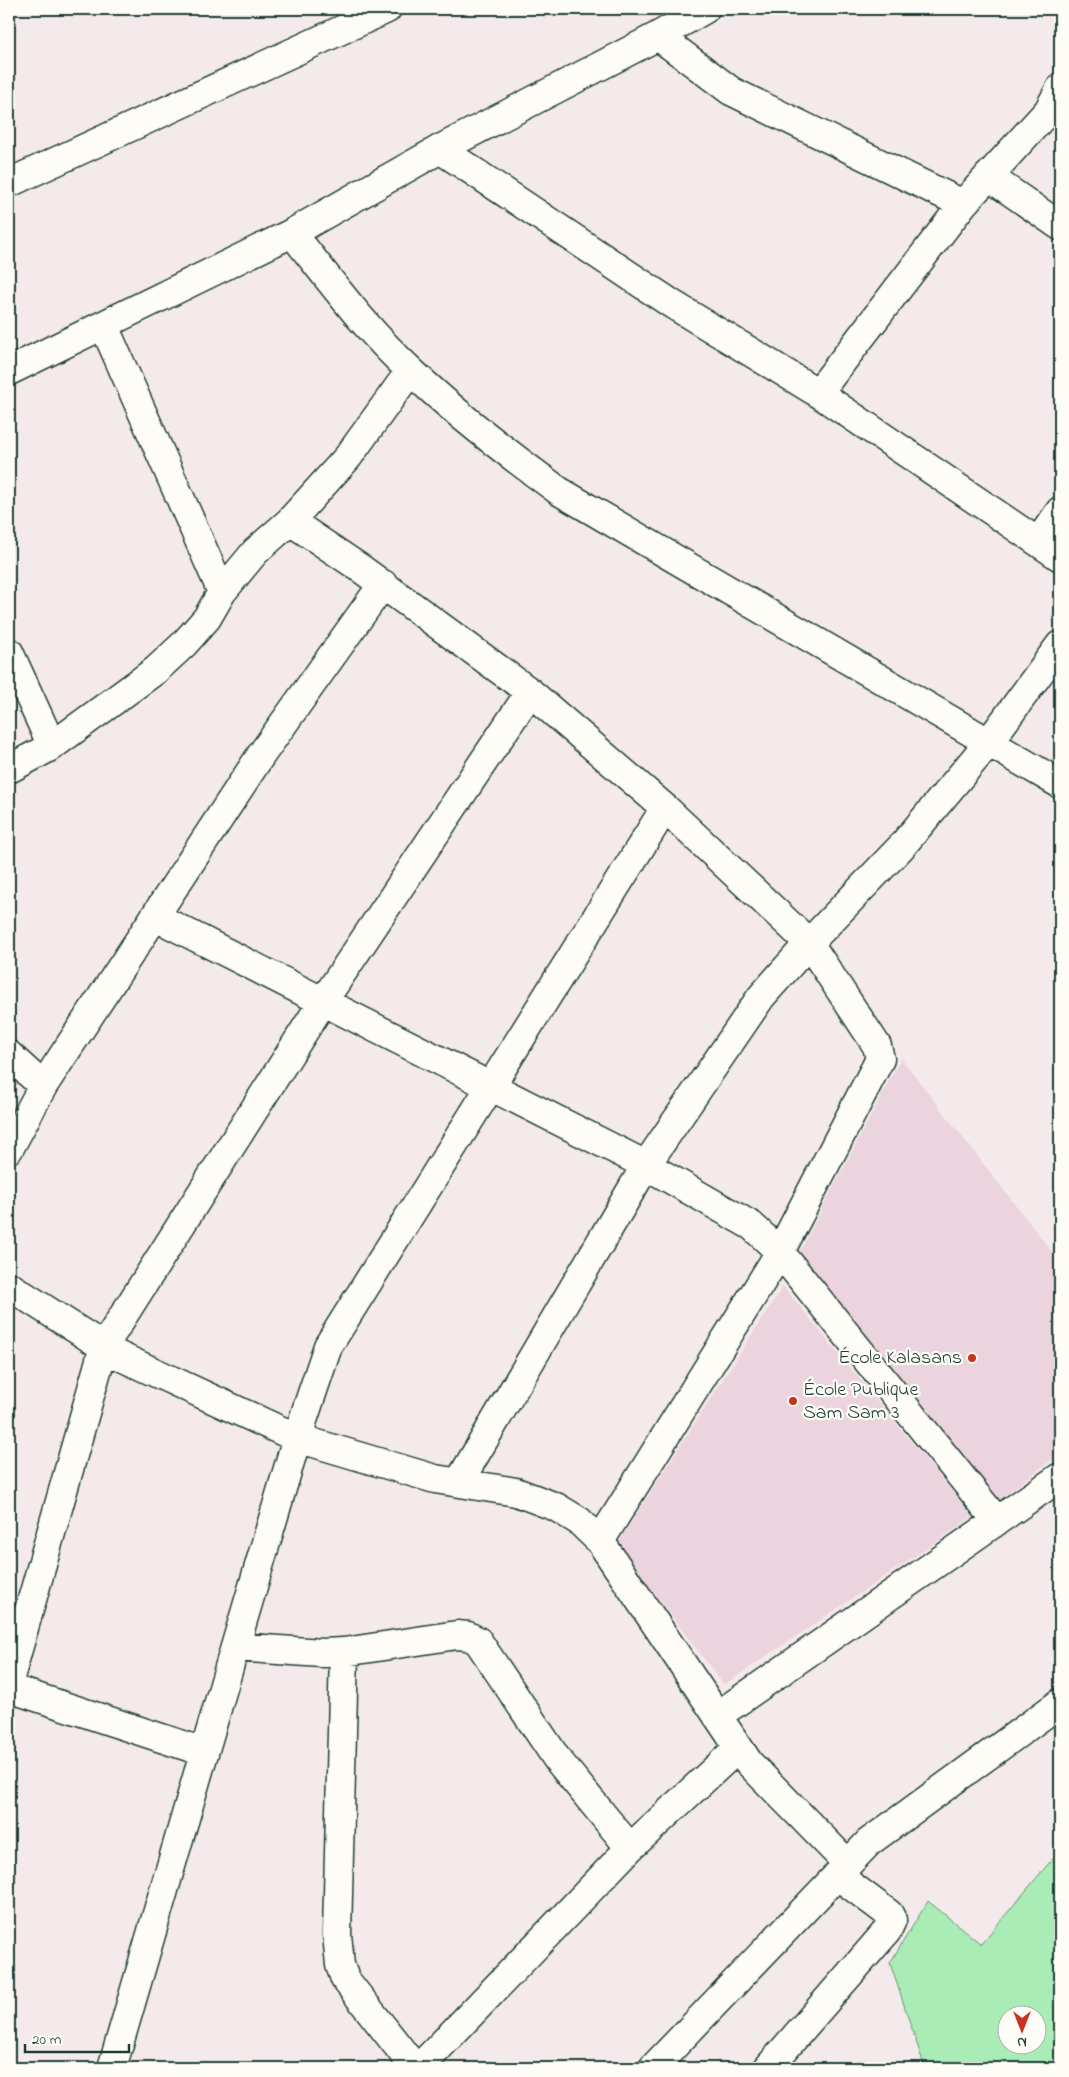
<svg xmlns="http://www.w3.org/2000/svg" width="1069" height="2077" viewBox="0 0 1069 2077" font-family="'Indie Flower',sans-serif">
<rect width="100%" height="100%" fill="#f5eaeb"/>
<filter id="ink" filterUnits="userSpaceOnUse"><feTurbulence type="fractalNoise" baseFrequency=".02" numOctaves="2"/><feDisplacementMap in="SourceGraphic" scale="10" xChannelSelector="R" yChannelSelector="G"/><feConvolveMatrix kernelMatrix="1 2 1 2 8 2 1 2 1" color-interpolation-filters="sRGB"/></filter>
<g filter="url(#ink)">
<!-- built -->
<path fill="#ebd4dd" d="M901,1058l159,204v192l-63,47 -198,-248z
M783,1286l190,231 -249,168 -107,-141z"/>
<!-- green -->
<path fill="#aaecb5" stroke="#649474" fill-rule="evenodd" d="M1060,1850v218h-135l-35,-105 38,-62 53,43zM1006,2014h30v30h-30z"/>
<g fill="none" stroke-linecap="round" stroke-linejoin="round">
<defs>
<path id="street" d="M658,36l73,55 232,113
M440,149l232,155 146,89 242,164
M988,176l72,50
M9,183l378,-174
M292,233c38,47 74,97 119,138 46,44 97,83 148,120l501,293
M104,326l118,266
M818,393l145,-189 85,-93 12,-22
M290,521l70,47 170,124 135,116 144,135 68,103 3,13 -100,193 -180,289
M1038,542l22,-31
M9,652l43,94
M9,769l43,-23 104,-76 28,-26 23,-26 15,-26 33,-40 35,-31 58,-64 62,-86
M156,917l490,248 106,61 28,26 217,269
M9,1055l34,31
M9,1149l34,-63 218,-331 122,-171
M9,1286l106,68 182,84 138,41 81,13 40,15 23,14 21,20 149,222 98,100
M459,1482l187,-317 115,-168 48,-54 93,-97 87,-104 71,-97
M235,1647l87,6 22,-1 113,-17 11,1 10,5 79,118 73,89
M344,1652l-7,282 3,31 5,14 70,89
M9,1681l95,-335 218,-343 208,-311
M9,1688l195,64
M717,1716l343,-239
M112,2068l123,-421 62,-209 31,-92 337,-538
M419,2068l211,-220 108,-100
M653,2068l216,-226 191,-139
M768,2068l119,-137 5,-11 -3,-6 -52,-39"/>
<path id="secondary" d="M9,371l283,-138 148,-84 218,-113 47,-27"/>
</defs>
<!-- street casing -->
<use href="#street" stroke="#1f3d34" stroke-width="31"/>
<!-- secondary casing -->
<use href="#secondary" stroke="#1f3d34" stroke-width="31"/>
<!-- street -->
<use href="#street" stroke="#fdfcf7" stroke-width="28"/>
<!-- secondary -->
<use href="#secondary" stroke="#fdfcf7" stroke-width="28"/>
</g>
</g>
<!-- markers -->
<g fill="#c8321e" stroke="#fdfcf7" stroke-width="2">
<circle cx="972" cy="1358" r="5"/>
<circle cx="793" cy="1401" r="5"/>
</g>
<g text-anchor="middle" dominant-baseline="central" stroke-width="4.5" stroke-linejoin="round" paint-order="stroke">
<!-- poi labels -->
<g font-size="20" fill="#1f3d34" stroke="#fdfcf7" text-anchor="end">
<text x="962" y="1358">École Kalasans</text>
<text x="803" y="1390" text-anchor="start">École Publique<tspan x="803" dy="23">Sam Sam 3</tspan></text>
</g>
</g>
<!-- margin -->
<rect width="1069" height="2077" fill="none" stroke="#fdfcf7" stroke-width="30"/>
<rect x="15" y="15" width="1039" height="2047" fill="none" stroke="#1f3d34" stroke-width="2" filter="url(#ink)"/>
<!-- north arrow -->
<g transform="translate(1022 2030) rotate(180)"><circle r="24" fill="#fdfcf7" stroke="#a4b0a9"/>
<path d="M0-4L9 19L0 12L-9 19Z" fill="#c8321e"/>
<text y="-8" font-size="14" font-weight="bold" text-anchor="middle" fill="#1f3d34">N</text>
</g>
<!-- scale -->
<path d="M25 2044v8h104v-8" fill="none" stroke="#1f3d34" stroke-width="2.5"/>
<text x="32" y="2044" font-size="15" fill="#1f3d34" stroke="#fdfcf7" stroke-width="4" paint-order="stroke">20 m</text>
</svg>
